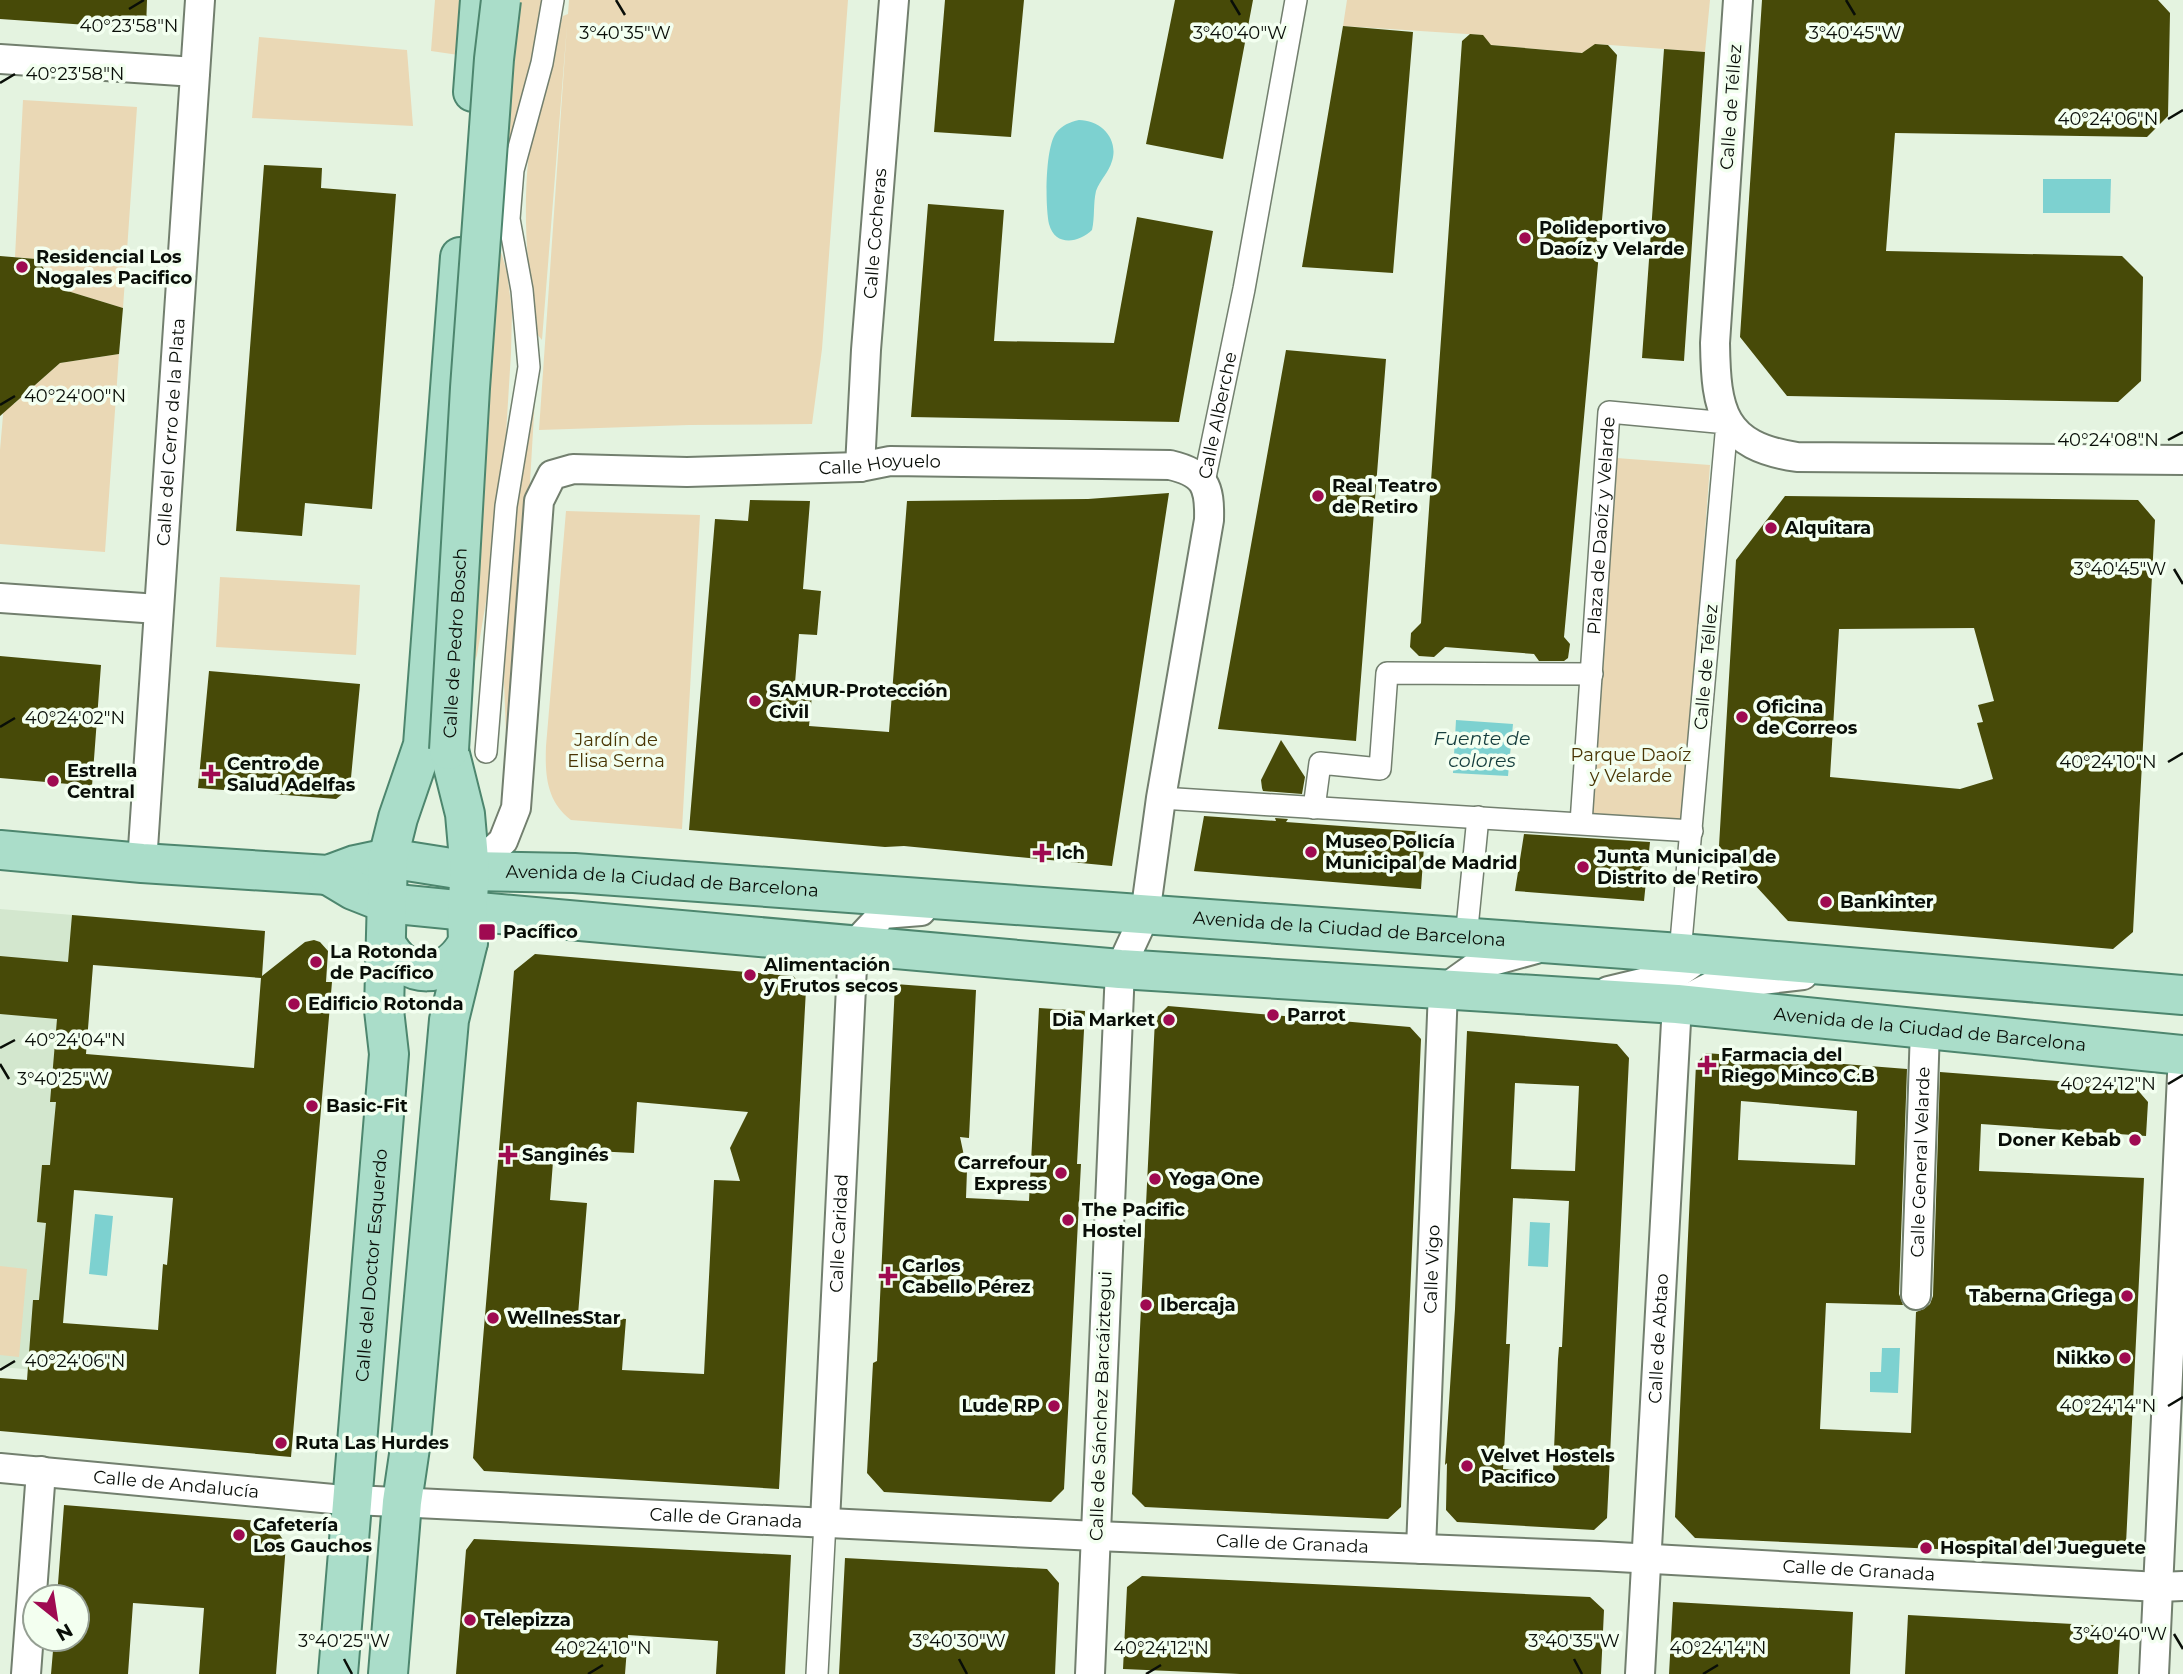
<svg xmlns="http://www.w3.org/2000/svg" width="2183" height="1674" viewBox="0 0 2183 1674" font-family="Montserrat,sans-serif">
<rect width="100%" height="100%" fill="#e4f3e0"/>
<!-- built -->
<path fill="#d3e7ce" d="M0,909l97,8 -38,455 -59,-5z"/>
<!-- green -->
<path fill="#ead8b5" d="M435,0h107l-7,66 -21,65 -11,29 4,-98 -76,-11z
M569,0h279l-26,349 -10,75 -123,1 -150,5 28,-405 -25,315 -5,-6c-12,-73 -17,-151 -1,-225 7,-31 18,-62 27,-93l5,-2z
M1347,0h363l-5,52 -109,-8 -14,9 -91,-8 -9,-10 -139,-9z
M259,37l148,13 6,76 -161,-8z
M23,100l114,7 -14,201 -62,-19 -12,2 2,-15 -14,-17 -22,-2z
M494,229l13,43 5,40 -1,41 -7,114 -13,105 -14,83 -7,21z
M119,354l-14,198 -105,-8v-94l4,-46h10l46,-41z
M535,397l-20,342 -5,5 -4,-10 -2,-52 5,-128z
M1603,457l107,8 -27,361 -113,-9z
M566,511l134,4 -18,314 -111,-9c-25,-19 -26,-46 -25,-74z
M220,577l140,8 -4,70 -140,-8z
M0,1266l27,3 -8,88 -19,-2z"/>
<!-- water -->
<path fill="#7dd1d0" d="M1079,120c22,0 40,19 33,41 -3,11 -12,19 -16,30 -3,13 -1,26 -4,39 -13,13 -37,17 -43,-6 -4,-19 -4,-76 7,-91 6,-8 14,-11 23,-13z
M2043,179h68l-1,34h-67z
M1456,720l57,4 -5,52 -55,-3z
M95,1214l18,2 -6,60 -18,-2z
M1530,1222l20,1 -2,44 -20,-1z
M1882,1348h18l-2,45 -28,-1v-20h11z"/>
<!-- building -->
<path fill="#474a08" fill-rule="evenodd" d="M0,0h147l-1,29 -146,-10z
M945,0h79l-13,137 -77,-5z
M1175,0h78l-30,159 -77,-15z
M1762,0h396l12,13 -2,103 -21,21 -252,-4 -9,118 236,5 21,21 -2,104 -23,21 -331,-6 -47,-59z
M1343,26l70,6 -20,241 -91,-6z
M1470,34l13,1 8,10 91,8 13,-9 13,1 9,10 -53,582 6,7 -2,14 -4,3h-25l-5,-7 -89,-7 -11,10 -15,-1 -9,-9 1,-14 10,-10 41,-582z
M1664,49l41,3 -21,309 -42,-3z
M264,165l58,3 -1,20 75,6 -24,315 -67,-6 -3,33 -66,-5z
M928,204l76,6 -10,131 120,2 23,-126 76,14 -34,191 -268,-5z
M0,256l36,3 25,30 62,19 -4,46 -59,9 -60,53z
M1286,350l100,9 -30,382 -138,-12z
M1169,493l-57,373 -208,-20 -19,1 -196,-17 26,-311 33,2 2,-21 60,1 -7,88 18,2 -4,44 -18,-1 -4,49 18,2 -4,41 80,6 18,-231 181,-2z
M1785,496l353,4 17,20 -22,412 -20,17 -325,-28 -69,-75 17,-286zM1974,628l20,73 -16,4 5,17 -6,1 16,56 -33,10 -130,-12 9,-148z
M0,656l101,9 -9,121 -92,-8z
M209,671l151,13 -10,104 -14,11 -138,-11z
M1281,740l24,37 -3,17 -39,-3 -1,-3 -1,-8z
M1204,816l72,5 -1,-3 13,1 -2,3 139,10 -4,57 -227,-18z
M1524,834l126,8 -6,59 -129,-10z
M72,915l193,16 -3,45 43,-34 9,-2 6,2 8,9 -2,31h6l-41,475 -291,-26v-53l27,2 6,-80h6l7,-77 -9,-1 5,-57h8l6,-63h-6l7,-83 -57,-5v-58l68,6zM93,965l168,13 -7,90 -168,-14zM74,1190l99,8 -6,67 -4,-1 -5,66 -95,-7z
M535,954l258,22 13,13 -27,500 -295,-18 -11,-13 41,-487zM637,1102l111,10 -18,36 10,33 -26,-1 -10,194 -82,-4 4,-51 -48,-4 9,-112 -37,-3 4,-51 80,4z
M895,984l81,6 -7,148 -9,-1 7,33 -1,28 63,3 10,-193 46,3 -8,153h4l-17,325 -13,13 -167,-10 -17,-19 6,-110 4,-2z
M1168,1006l242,21 11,12 -20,468 -13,12 -243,-12 -13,-13 23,-475z
M1467,1031l150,13 12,14 -22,460 -13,12 -137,-8 -11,-12 1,-47 -2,2 10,-156zM1515,1083l64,3 -4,85 -64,-2zM1513,1198l56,3 -7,146h-3l-1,12 -5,113 -50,-3 7,-125h-4z
M1706,1053l201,16 -8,225 4,11 -77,-2 -6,126 91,4 5,-121 8,-3 6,-5 3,-8 7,-224 195,15 13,15 -2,34 -165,-12 -2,47 165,7 -18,366 -13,13 -418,-19 -20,-21 21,-453zM1741,1101l116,10 -2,54 -117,-5z
M64,1505l207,17 15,22 -10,130h-77l5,-66 -71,-5 -5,71h-77l3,-35h23v-42h-20z
M474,1539l317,16 -6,119h-69l2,-33 -90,-6 -3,39h-169l10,-124z
M845,1558l202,11 12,14 -4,91h-216z
M1142,1576l448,21 14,13 -3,64h-361l-117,-5 4,-82z
M1673,1602l180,10 -3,62h-181z
M1908,1615l201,11 11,12 -2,36h-213z"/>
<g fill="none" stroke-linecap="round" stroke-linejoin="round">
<defs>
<g id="pedestrian">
<path id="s1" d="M1204,482l40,-193 52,-289"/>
<path d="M486,752l20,-246 23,-139 -7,-77 -13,-71 4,-49 29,-107 11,-63"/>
<path d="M1161,798l531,33"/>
<path d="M1314,808l6,-45 60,6 7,-96 205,1"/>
<path id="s2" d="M1581,823l28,-411 118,11 -47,530"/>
<path d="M1466,938l12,-121"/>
<path d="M817,1674l8,-152"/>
</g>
<g id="minor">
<path d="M1738,0l-23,343c1,68 7,103 82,114l386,3"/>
<path d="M0,59l195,13"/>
<path id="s3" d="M860,467l6,-117 28,-350"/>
<path d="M0,598l158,11"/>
<path id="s4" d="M142,863l58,-863"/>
<path id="s5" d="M470,871l33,-30 13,-33 23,-307 13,-26 21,-6 114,3 173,-5 30,-6 280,4c35,8 40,21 39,55l-48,278 -16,117 -25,54 -30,705"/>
<path d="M1608,991l67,-16 28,-20"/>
<path id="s6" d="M1916,1295l9,-266"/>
<path id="s7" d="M0,1468l333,31 763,37 503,20 560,31 24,-1"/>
<path id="s8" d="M825,1522l28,-576 30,-32 38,-3"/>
<path id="s9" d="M1421,1549l22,-559 35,-25 58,-16"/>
<path d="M26,1674l15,-203"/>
<path id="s10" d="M1640,1674l37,-670 35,-18 91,-11"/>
<path d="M2154,1674l29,-620"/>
</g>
<g id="primary">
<path d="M473,92l7,-92"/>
<path id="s11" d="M0,850l142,13 186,12 27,-10 33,-7 82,13 104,2 1106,80 503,42"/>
<path id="s12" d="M328,875l25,15 33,13 81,8 653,58 557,35 506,51"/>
<path d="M386,943c20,38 62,38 82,-1"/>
<path id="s13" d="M338,1674l51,-620 -5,-44 4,-152 10,-40 25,-73 37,-488"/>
<path d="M388,1674l14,-172 9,-61 38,-421 19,-78 -1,-31 3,-40 -5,-57 -16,-64"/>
</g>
</defs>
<!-- pedestrian casing -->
<use href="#pedestrian" stroke="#727f6e" stroke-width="24"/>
<!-- minor casing -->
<use href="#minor" stroke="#727f6e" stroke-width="32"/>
<!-- primary casing -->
<use href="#primary" stroke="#4d866e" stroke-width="42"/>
<!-- pedestrian -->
<use href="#pedestrian" stroke="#fff" stroke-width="21"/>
<!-- minor -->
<use href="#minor" stroke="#fff" stroke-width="28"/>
<!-- primary -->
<use href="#primary" stroke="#aaddc9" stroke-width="38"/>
<defs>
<g id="primary-bridge">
<path id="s14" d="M449,750l21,-362 24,-329 7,-59"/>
</g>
</defs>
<!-- primary-bridge casing -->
<use href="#primary-bridge" stroke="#4d866e" stroke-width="42" stroke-linecap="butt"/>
<!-- primary-bridge -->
<use href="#primary-bridge" stroke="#aaddc9" stroke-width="38"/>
</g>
<!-- ticks -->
<path fill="none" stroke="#090e08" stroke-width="2.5" d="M616,0l9,15M1231,0l9,15M1846,0l9,15M129,9l15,-9M0,83l15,-9M2168,119l15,-9M0,405l15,-9M2168,440l15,-8M2174,569l9,15M0,727l15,-9M2168,762l15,-9M0,1048l15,-8M0,1064l9,15M2168,1084l15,-9M0,1370l15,-9M2168,1406l15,-9M2174,1634l9,15M344,1659l8,15M959,1659l8,15M1574,1659l8,15M588,1674l15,-9M1146,1674l15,-9M1703,1674l15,-9"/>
<!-- markers -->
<g fill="#9f0a51" stroke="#f3fff0" stroke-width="2.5">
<circle cx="1525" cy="238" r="7"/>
<circle cx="22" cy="267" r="7"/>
<circle cx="1318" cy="496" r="7"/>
<circle cx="1771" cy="528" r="7"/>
<circle cx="755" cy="701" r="7"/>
<circle cx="1742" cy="717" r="7"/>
<path d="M207.5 763.5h7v7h7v7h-7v7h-7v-7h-7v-7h7z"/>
<circle cx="53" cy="781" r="7"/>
<circle cx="1311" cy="852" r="7"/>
<path d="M1038.5 842.5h7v7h7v7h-7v7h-7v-7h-7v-7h7z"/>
<circle cx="1583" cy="867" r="7"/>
<circle cx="1826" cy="902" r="7"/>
<rect x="478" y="923" width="18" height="18" rx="3.5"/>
<circle cx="316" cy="962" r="7"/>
<circle cx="750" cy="975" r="7"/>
<circle cx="294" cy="1004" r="7"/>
<circle cx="1273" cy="1015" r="7"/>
<circle cx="1169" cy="1020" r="7"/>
<path d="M1703.5 1054.5h7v7h7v7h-7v7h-7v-7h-7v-7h7z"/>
<circle cx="312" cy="1106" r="7"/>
<circle cx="2135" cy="1140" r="7"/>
<path d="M504.5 1144.5h7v7h7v7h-7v7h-7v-7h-7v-7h7z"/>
<circle cx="1061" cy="1173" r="7"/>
<circle cx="1155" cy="1179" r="7"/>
<circle cx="1068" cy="1220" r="7"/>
<path d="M884.5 1265.5h7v7h7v7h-7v7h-7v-7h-7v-7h7z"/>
<circle cx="2127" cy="1296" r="7"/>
<circle cx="1146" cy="1305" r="7"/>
<circle cx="493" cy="1318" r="7"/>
<circle cx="2125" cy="1358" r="7"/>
<circle cx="1054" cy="1406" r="7"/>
<circle cx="281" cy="1443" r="7"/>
<circle cx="1467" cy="1466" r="7"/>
<circle cx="239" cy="1535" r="7"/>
<circle cx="1926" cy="1548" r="7"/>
<circle cx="470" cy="1620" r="7"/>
</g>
<g text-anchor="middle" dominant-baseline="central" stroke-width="7" stroke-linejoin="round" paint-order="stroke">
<!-- street labels -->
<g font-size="18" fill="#090e08" stroke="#f3fff0">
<text transform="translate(1731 107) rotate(-86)">Calle de Téllez</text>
<text stroke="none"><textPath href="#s3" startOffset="234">Calle Cocheras</textPath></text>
<text stroke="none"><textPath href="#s1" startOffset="68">Calle Alberche</textPath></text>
<text stroke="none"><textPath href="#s4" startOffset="432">Calle del Cerro de la Plata</textPath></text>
<text stroke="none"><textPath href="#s5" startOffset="746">Calle Hoyuelo</textPath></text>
<text stroke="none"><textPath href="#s2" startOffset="298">Plaza de Daoíz y Velarde</textPath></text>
<text stroke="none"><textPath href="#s14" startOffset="107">Calle de Pedro Bosch</textPath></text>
<text transform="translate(1706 667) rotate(-85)">Calle de Téllez</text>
<text stroke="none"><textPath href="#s11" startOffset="667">Avenida de la Ciudad de Barcelona</textPath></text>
<text stroke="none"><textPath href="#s11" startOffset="1356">Avenida de la Ciudad de Barcelona</textPath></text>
<text stroke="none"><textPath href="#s12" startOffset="1614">Avenida de la Ciudad de Barcelona</textPath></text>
<text stroke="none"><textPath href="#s6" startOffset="133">Calle General Velarde</textPath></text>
<text stroke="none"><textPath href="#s8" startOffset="289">Calle Caridad</textPath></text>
<text stroke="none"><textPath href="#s13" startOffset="410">Calle del Doctor Esquerdo</textPath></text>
<text stroke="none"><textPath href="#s9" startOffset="280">Calle Vigo</textPath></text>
<text stroke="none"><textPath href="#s10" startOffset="336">Calle de Abtao</textPath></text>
<text transform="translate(1101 1406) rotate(-88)">Calle de Sánchez Barcáiztegui</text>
<text stroke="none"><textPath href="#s7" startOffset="177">Calle de Andalucía</textPath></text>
<text stroke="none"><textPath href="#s7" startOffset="728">Calle de Granada</textPath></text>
<text stroke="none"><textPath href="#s7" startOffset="1295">Calle de Granada</textPath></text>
<text stroke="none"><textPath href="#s7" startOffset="1862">Calle de Granada</textPath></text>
</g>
<!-- poi labels -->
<g font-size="18" font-weight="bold" fill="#090e08" stroke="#f3fff0" text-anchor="start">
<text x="1539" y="228">Polideportivo<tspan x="1539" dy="21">Daoíz y Velarde</tspan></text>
<text x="36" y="257">Residencial Los<tspan x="36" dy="21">Nogales Pacifico</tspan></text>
<text x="1332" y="486">Real Teatro<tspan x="1332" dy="21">de Retiro</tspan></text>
<text x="1785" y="528">Alquitara</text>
<text x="769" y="691">SAMUR-Protección<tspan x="769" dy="21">Civil</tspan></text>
<text x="1756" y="707">Oficina<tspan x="1756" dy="21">de Correos</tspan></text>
<text x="227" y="764">Centro de<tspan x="227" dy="21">Salud Adelfas</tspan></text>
<text x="67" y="771">Estrella<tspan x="67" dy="21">Central</tspan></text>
<text x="1325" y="842">Museo Policía<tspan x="1325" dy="21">Municipal de Madrid</tspan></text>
<text x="1056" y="853">Ich</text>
<text x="1597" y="857">Junta Municipal de<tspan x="1597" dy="21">Distrito de Retiro</tspan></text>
<text x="1840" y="902">Bankinter</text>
<text x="503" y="932">Pacífico</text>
<text x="330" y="952">La Rotonda<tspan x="330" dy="21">de Pacífico</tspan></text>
<text x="764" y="965">Alimentación<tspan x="764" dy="21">y Frutos secos</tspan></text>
<text x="308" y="1004">Edificio Rotonda</text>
<text x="1287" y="1015">Parrot</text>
<text x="1155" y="1020" text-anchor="end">Dia Market</text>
<text x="1721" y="1055">Farmacia del<tspan x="1721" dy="21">Riego Minco C.B</tspan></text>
<text x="326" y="1106">Basic-Fit</text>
<text x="2121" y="1140" text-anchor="end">Doner Kebab</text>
<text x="522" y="1155">Sanginés</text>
<text x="1047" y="1163" text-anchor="end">Carrefour<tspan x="1047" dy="21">Express</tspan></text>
<text x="1169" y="1179">Yoga One</text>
<text x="1082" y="1210">The Pacific<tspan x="1082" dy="21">Hostel</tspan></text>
<text x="902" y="1266">Carlos<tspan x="902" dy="21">Cabello Pérez</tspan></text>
<text x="2113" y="1296" text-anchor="end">Taberna Griega</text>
<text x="1160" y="1305">Ibercaja</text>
<text x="507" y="1318">WellnesStar</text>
<text x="2111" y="1358" text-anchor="end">Nikko</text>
<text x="1040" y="1406" text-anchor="end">Lude RP</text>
<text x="295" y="1443">Ruta Las Hurdes</text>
<text x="1481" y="1456">Velvet Hostels<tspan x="1481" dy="21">Pacifico</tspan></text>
<text x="253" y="1525">Cafetería<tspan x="253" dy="21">Los Gauchos</tspan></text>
<text x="1940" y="1548">Hospital del Jueguete</text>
<text x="484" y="1620">Telepizza</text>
</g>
<!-- park labels -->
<g font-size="18" fill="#493504" stroke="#f3fff0">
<text x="616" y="740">Jardín de<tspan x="616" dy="21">Elisa Serna</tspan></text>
<text x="1631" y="755">Parque Daoíz<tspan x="1631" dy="21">y Velarde</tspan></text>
</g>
<!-- water labels -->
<g font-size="19" font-style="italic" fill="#143d3d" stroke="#f3fff0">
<text x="1482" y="738">Fuente de<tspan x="1482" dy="22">colores</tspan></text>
</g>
</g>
<g font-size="18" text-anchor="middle" fill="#090e08" stroke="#f3fff0" stroke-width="7" stroke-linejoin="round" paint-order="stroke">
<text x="129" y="32">40°23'58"N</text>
<text x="625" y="39">3°40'35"W</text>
<text x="1240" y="39">3°40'40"W</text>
<text x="1855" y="39">3°40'45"W</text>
<text x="75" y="80">40°23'58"N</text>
<text x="2108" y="125">40°24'06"N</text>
<text x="75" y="402">40°24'00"N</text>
<text x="2108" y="446">40°24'08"N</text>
<text x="2120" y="575">3°40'45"W</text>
<text x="75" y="724">40°24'02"N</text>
<text x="2108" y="768">40°24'10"N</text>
<text x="75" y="1046">40°24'04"N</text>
<text x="63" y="1085">3°40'25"W</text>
<text x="2108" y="1090">40°24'12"N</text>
<text x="75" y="1367">40°24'06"N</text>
<text x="2108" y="1412">40°24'14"N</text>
<text x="2120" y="1640">3°40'40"W</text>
<text x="344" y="1647">3°40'25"W</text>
<text x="959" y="1647">3°40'30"W</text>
<text x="1574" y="1647">3°40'35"W</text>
<text x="603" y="1654">40°24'10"N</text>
<text x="1161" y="1654">40°24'12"N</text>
<text x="1718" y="1654">40°24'14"N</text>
</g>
<!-- north arrow -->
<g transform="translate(56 1618) rotate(150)"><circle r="33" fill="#f3fff0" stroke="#959f93" stroke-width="2"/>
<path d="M0-5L12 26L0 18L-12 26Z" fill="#9f0a51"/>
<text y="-10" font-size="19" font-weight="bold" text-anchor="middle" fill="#090e08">N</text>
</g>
</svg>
